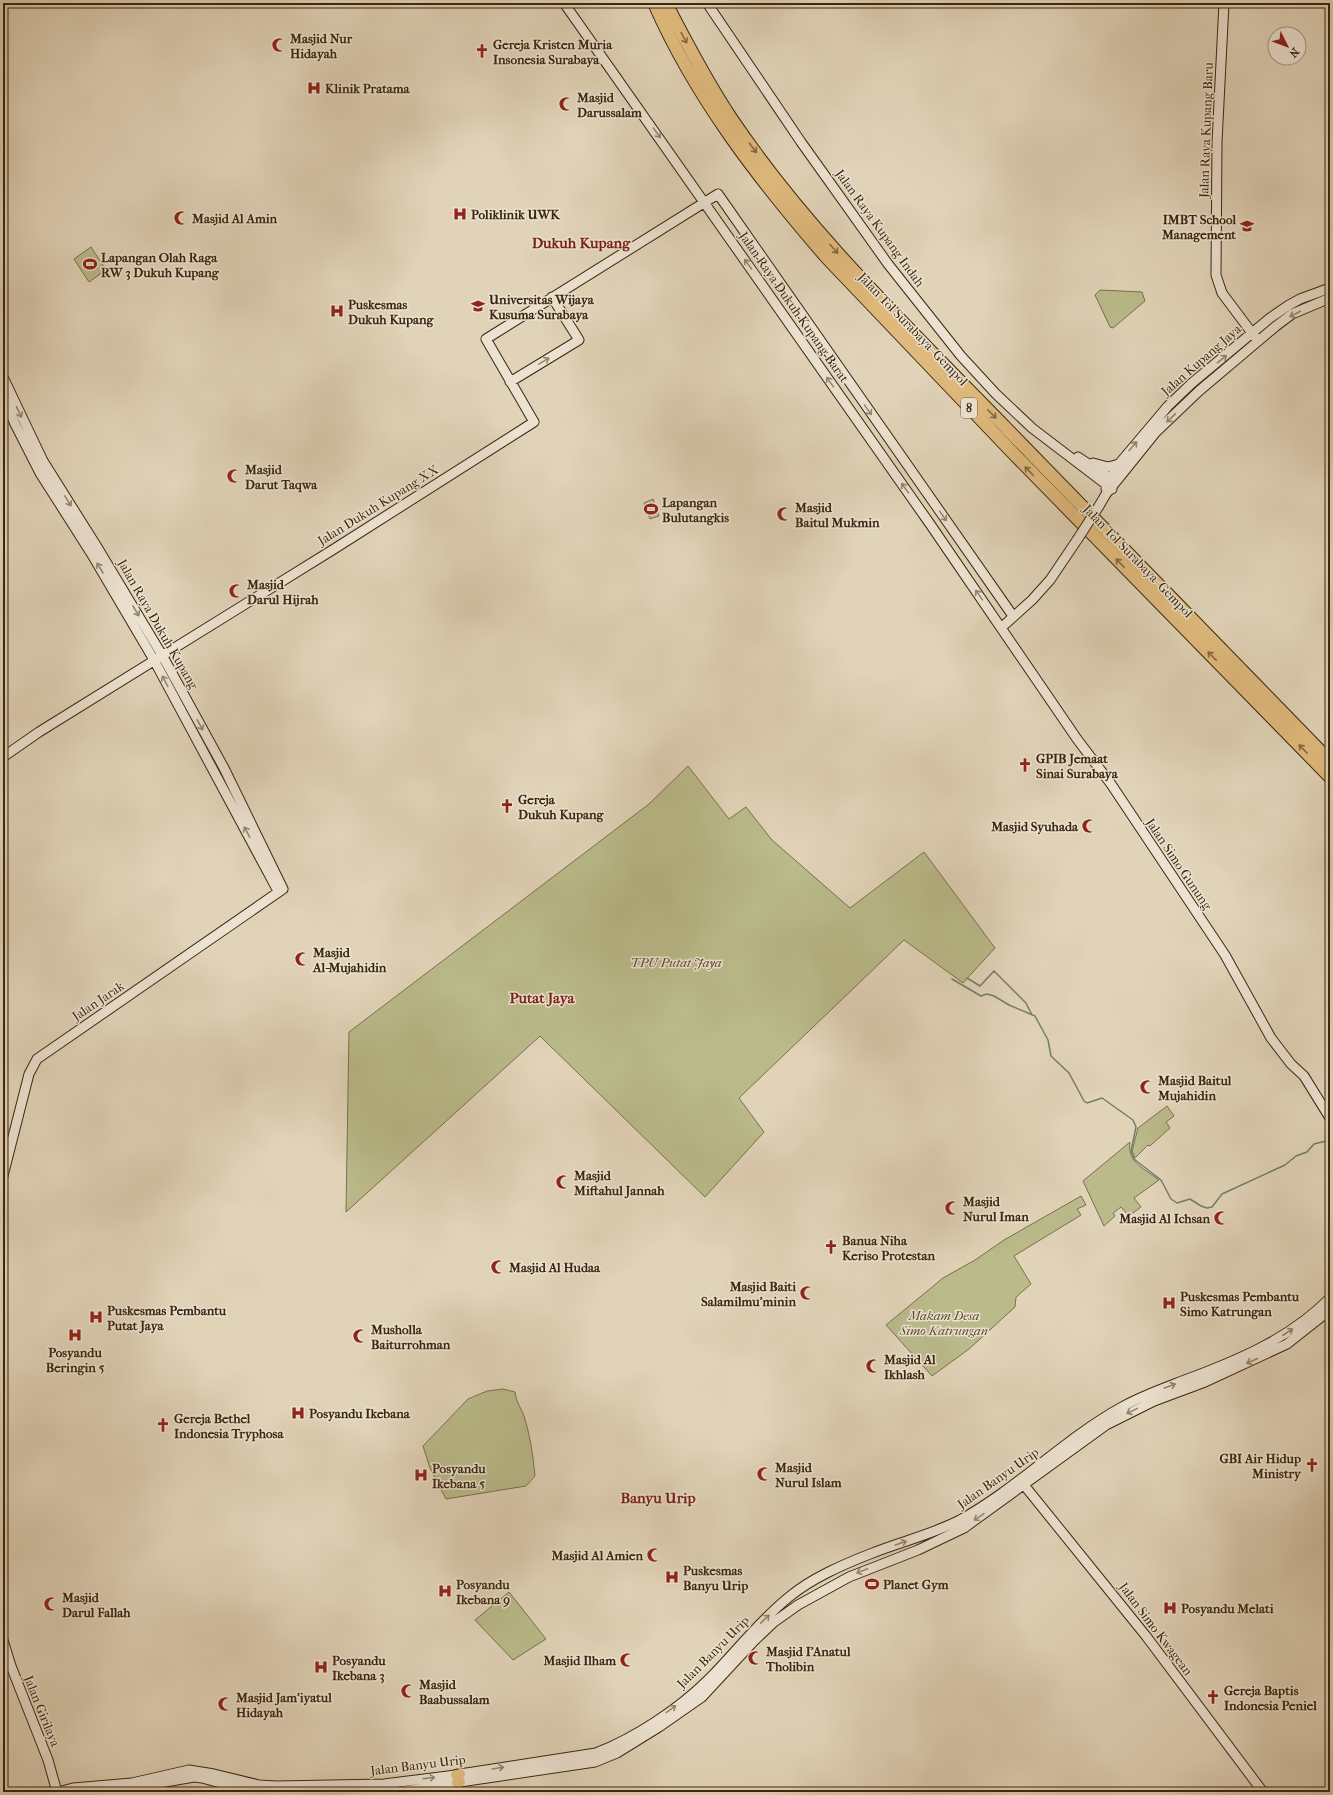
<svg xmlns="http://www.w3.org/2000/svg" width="1333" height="1795" viewBox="0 0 1333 1795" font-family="'IM FELL French Canon',serif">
<rect width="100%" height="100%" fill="#e1d3b8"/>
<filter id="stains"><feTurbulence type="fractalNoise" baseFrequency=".005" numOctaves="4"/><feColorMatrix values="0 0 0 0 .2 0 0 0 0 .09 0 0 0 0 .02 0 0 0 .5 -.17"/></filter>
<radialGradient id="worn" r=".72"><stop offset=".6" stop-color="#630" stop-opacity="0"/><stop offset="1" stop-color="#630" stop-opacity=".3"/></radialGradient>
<!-- green -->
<path fill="#baba8a" stroke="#7a704c" d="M91,247l15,23 -17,12 -15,-23z
M1100,290l42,2 3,9 -32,27 -3,-1 -15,-32z
M653,499l6,17 -9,3 -6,-16z
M688,766l41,53 17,-12 26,33 78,68 74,-56 71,96 -32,35 -59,-43 -165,158 25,34 -59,65 -165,-161 -194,176 3,-180 300,-228z
M1167,1106l7,10 -8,6 4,6 -20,18 -2,-1 -13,13 -3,-7 6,-23z
M1130,1142c-3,21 14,26 29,38l-25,18 7,9 -12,9 -8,-9 -8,6 2,3 -11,10 -21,-45z
M1081,1196l5,9 -9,4 4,6 -67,41 17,28 -15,13 -1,10 -46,42 -37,27 -46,-51 57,-47 32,-18 29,-20z
M503,1389l12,3c1,9 6,16 9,24 6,19 9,39 11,60l-9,10 -80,13 -16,-31 -7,-22 45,-47 19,-8z
M509,1592l37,47 -33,21 -38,-40z"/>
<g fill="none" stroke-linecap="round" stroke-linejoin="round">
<!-- stream -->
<path stroke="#717e6b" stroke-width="1.5" d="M967,978l13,8 14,-15 32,32 6,12
M952,979l29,17 6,-2 7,2 15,9 26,11 13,24 3,16 18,17 15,28 3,2 15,-5 31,22 3,7 -5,24 3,8 27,21 10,19 6,4 13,-4 11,7 6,2 5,-1 10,-13 63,-29 11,-9 11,-4 7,-8 16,-4
M459,1787v5"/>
<!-- river -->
<path stroke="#95b8aa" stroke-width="10" d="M45,1792l4,-1"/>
<defs>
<path id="secondary" d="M564,3l366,521 147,215 34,45 114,171 46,83 20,26 13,12 26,42
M707,3l94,139 87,122 73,92 35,38 36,34 80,61
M1224,3l-7,139 -1,133 6,18 36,48
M3,377l40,84 54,86 65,108 62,113 59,121 -246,170 -8,15 -26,102
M510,382l69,-42 -27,-43
M3,396l12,28 25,49 51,80 63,107 124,231
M1078,457l36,24
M1093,463l15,4 11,-3
M1106,489l1,-5 12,-20 49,-58 24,-23 78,-65 19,-13 11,-6 30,-11
M1099,506l7,-12 50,-62 43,-41 77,-65 16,-12 38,-16
M1002,627l30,-27 18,-20 27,-40
M3,757l36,-25 295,-183 200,-127 -48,-83 232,-145 295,422
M1024,1485l122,151 117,156
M3,1640l8,26 37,94 9,32
M460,1774l136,-21c39,-15 83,-44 113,-74 27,-27 50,-58 80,-82 23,-19 53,-32 81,-43 29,-12 61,-19 90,-34 58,-32 104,-81 162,-113 21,-12 45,-20 68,-29 51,-19 102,-41 140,-80
M460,1782l135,-20 22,-9 42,-26 43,-30 52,-56 20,-19 24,-17 51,-28 69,-27 46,-22 142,-103 48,-24 51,-19 82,-38 43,-34
M58,1792l15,-4 59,-5 57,-13 25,4 45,11 18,1 107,-2 72,-9
M108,1792l86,-15 8,1 52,14
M399,1792l58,-9"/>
<path id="primary" d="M456,1775l4,-1
M457,1783l3,-1"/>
<path id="highway" d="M654,3c41,94 106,178 173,255l184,193 319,326
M666,3c20,39 41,79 65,115 78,116 180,212 276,311 108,111 215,221 323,332"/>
</defs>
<!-- secondary casing -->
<use href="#secondary" stroke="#3b260d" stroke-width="11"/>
<!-- primary casing -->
<use href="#primary" stroke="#3b260d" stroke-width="12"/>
<!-- highway casing -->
<use href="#highway" stroke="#3b260d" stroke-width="14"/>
<!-- secondary -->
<use href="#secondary" stroke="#ece2d1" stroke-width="9"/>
<!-- primary -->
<use href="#primary" stroke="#e0ba7c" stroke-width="10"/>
<!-- highway -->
<use href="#highway" stroke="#e0ba7c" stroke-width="12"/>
<defs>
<path id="secondary-bridge" d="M1077,540l22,-34"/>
</defs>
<!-- secondary-bridge casing -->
<use href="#secondary-bridge" stroke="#3b260d" stroke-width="11" stroke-linecap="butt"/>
<!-- secondary-bridge -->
<use href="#secondary-bridge" stroke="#ece2d1" stroke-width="9"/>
</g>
<!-- one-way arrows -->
<defs><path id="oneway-shaft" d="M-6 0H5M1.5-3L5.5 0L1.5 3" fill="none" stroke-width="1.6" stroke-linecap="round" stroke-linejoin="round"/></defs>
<g stroke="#85693f">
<use href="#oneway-shaft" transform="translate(684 38) rotate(62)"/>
<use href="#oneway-shaft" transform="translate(753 148) rotate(53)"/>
<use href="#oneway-shaft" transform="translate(834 249) rotate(48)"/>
<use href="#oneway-shaft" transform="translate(992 414) rotate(45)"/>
<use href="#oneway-shaft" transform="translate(1029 471) rotate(-134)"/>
<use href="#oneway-shaft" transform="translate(1120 563) rotate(-134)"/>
<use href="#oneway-shaft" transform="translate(1212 656) rotate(-134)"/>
<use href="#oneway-shaft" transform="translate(1303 749) rotate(-134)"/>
</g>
<g stroke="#94846f">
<use href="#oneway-shaft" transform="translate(657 133) rotate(54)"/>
<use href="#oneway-shaft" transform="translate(748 264) rotate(-126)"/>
<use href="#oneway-shaft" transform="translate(1295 314) rotate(152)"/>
<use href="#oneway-shaft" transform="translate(1222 359) rotate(-40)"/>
<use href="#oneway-shaft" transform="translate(544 361) rotate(-31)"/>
<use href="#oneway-shaft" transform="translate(830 382) rotate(-125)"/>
<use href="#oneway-shaft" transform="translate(868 410) rotate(55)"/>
<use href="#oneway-shaft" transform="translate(19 412) rotate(65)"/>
<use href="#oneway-shaft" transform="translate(1171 418) rotate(136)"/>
<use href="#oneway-shaft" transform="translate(1133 446) rotate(-49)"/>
<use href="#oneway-shaft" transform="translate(905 488) rotate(-126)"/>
<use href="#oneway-shaft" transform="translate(68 501) rotate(58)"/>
<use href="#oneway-shaft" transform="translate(943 516) rotate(55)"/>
<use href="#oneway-shaft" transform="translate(100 568) rotate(-121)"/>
<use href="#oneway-shaft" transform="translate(979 595) rotate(-125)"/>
<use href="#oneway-shaft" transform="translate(136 611) rotate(59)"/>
<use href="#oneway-shaft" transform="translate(165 681) rotate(-118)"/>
<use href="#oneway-shaft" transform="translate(200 725) rotate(62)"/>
<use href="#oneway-shaft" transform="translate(247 832) rotate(-118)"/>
<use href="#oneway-shaft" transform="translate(1288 1332) rotate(-33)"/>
<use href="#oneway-shaft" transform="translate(1252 1361) rotate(156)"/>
<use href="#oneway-shaft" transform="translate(1170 1386) rotate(-20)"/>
<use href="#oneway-shaft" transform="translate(1132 1411) rotate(154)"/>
<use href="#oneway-shaft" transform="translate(979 1517) rotate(146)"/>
<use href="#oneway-shaft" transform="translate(901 1543) rotate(-19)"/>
<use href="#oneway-shaft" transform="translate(862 1571) rotate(158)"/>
<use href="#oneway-shaft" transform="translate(765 1619) rotate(-44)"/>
<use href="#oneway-shaft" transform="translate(671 1709) rotate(-36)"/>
<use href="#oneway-shaft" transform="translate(498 1768) rotate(-9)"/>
<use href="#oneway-shaft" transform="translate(429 1778) rotate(-7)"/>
</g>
<!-- icons -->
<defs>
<symbol id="mosque-bare" viewBox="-9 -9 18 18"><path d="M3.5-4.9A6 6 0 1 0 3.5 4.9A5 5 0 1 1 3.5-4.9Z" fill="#8f2418" stroke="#ece2d1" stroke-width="2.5" paint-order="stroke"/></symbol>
<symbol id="church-bare" viewBox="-9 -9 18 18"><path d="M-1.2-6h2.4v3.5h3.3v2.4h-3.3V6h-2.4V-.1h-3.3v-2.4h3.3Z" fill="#8f2418" stroke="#ece2d1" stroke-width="2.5" paint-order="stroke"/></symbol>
<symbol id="hospital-bare" viewBox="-9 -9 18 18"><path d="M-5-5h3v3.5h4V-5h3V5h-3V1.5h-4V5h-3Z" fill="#8f2418" stroke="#ece2d1" stroke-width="2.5" paint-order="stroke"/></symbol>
<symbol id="university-bare" viewBox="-9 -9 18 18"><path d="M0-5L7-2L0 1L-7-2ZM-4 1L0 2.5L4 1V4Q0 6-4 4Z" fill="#8f2418" stroke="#ece2d1" stroke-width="2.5" paint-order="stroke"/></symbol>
<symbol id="stadium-bare" viewBox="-9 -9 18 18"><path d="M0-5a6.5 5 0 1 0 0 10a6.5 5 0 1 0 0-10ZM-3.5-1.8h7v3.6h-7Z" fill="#8f2418" stroke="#ece2d1" stroke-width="2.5" paint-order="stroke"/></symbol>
</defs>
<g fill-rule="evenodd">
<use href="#mosque-bare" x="269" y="35" width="20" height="20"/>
<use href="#church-bare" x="472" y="41" width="20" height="20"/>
<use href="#hospital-bare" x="304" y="78" width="20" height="20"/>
<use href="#mosque-bare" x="556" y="94" width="20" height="20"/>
<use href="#hospital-bare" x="450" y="204" width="20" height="20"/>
<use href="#mosque-bare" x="171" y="208" width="20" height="20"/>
<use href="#university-bare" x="1237" y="216" width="20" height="20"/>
<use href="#stadium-bare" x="80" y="254" width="20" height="20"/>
<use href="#university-bare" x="468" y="296" width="20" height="20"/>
<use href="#hospital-bare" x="327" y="301" width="20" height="20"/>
<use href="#mosque-bare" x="224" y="466" width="20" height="20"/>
<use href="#stadium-bare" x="641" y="499" width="20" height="20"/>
<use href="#mosque-bare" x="774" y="504" width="20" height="20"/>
<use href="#mosque-bare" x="226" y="581" width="20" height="20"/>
<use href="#church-bare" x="1015" y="755" width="20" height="20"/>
<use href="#church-bare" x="497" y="796" width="20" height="20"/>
<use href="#mosque-bare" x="1079" y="816" width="20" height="20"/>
<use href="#mosque-bare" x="292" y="949" width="20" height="20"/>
<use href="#mosque-bare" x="1137" y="1077" width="20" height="20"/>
<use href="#mosque-bare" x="553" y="1172" width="20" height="20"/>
<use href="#mosque-bare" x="942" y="1198" width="20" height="20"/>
<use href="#mosque-bare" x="1211" y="1208" width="20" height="20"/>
<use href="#church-bare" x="821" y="1237" width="20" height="20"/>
<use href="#mosque-bare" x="488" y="1257" width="20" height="20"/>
<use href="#mosque-bare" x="797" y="1283" width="20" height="20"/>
<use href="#hospital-bare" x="1159" y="1293" width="20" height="20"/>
<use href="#hospital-bare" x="86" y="1307" width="20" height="20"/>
<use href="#hospital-bare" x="65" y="1325" width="20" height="20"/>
<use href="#mosque-bare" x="350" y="1326" width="20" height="20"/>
<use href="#mosque-bare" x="863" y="1356" width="20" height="20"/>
<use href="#hospital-bare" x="288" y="1403" width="20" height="20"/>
<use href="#church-bare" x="153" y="1415" width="20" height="20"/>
<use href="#church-bare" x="1302" y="1455" width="20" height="20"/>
<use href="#mosque-bare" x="754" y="1464" width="20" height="20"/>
<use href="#hospital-bare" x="411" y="1465" width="20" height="20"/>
<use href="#mosque-bare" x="644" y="1545" width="20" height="20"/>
<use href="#hospital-bare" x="662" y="1567" width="20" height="20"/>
<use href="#stadium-bare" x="862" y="1574" width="20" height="20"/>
<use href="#hospital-bare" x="435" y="1581" width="20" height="20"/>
<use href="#mosque-bare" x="41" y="1594" width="20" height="20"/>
<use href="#hospital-bare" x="1160" y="1598" width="20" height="20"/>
<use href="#mosque-bare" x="745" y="1648" width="20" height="20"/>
<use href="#mosque-bare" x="617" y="1650" width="20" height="20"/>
<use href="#hospital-bare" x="311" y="1657" width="20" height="20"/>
<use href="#mosque-bare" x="398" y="1681" width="20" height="20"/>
<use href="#church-bare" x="1203" y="1687" width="20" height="20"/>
<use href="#mosque-bare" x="215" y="1694" width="20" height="20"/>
</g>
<g text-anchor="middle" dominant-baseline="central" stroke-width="3" stroke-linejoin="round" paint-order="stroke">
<!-- shield labels -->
<rect fill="#ece2d1" stroke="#705e48" stroke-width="1" x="961" y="398" width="16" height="20" rx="3"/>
<g font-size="12" font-weight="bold" fill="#3b260d">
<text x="969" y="408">8</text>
</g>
<!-- poi labels -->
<g font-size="13" font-weight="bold" fill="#3b260d" stroke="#ece2d1" text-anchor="start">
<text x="290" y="38">Masjid Nur<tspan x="290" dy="15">Hidayah</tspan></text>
<text x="493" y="44">Gereja Kristen Muria<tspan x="493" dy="15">Insonesia Surabaya</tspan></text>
<text x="325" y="88">Klinik Pratama</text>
<text x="577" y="97">Masjid<tspan x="577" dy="15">Darussalam</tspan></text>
<text x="471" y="214">Poliklinik UWK</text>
<text x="192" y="218">Masjid Al Amin</text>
<text x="1236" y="219" text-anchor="end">IMBT School<tspan x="1236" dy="15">Management</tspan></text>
<text x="101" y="257">Lapangan Olah Raga<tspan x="101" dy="15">RW 3 Dukuh Kupang</tspan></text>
<text x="489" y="299">Universitas Wijaya<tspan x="489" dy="15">Kusuma Surabaya</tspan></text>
<text x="348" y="304">Puskesmas<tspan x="348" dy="15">Dukuh Kupang</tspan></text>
<text x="245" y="469">Masjid<tspan x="245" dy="15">Darut Taqwa</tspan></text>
<text x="662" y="502">Lapangan<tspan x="662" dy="15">Bulutangkis</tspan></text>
<text x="795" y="507">Masjid<tspan x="795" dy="15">Baitul Mukmin</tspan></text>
<text x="247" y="584">Masjid<tspan x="247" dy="15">Darul Hijrah</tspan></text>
<text x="1036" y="758">GPIB Jemaat<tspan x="1036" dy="15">Sinai Surabaya</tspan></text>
<text x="518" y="799">Gereja<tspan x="518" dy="15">Dukuh Kupang</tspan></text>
<text x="1078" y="826" text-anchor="end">Masjid Syuhada</text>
<text x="313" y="952">Masjid<tspan x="313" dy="15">Al-Mujahidin</tspan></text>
<text x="1158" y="1080">Masjid Baitul<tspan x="1158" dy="15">Mujahidin</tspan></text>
<text x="574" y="1175">Masjid<tspan x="574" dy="15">Miftahul Jannah</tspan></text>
<text x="963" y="1201">Masjid<tspan x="963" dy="15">Nurul Iman</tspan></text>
<text x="1210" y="1218" text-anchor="end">Masjid Al Ichsan</text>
<text x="842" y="1240">Banua Niha<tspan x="842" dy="15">Keriso Protestan</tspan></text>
<text x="509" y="1267">Masjid Al Hudaa</text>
<text x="796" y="1286" text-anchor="end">Masjid Baiti<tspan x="796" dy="15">Salamilmu'minin</tspan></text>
<text x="1180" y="1296">Puskesmas Pembantu<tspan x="1180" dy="15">Simo Katrungan</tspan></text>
<text x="107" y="1310">Puskesmas Pembantu<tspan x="107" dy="15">Putat Jaya</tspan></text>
<text x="371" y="1329">Musholla<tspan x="371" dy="15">Baiturrohman</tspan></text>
<text x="75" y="1352" text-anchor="middle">Posyandu<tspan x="75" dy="15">Beringin 5</tspan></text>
<text x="884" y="1359">Masjid Al<tspan x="884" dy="15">Ikhlash</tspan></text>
<text x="309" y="1413">Posyandu Ikebana</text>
<text x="174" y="1418">Gereja Bethel<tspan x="174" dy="15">Indonesia Tryphosa</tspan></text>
<text x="1301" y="1458" text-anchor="end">GBI Air Hidup<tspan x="1301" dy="15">Ministry</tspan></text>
<text x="775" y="1467">Masjid<tspan x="775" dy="15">Nurul Islam</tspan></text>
<text x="432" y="1468">Posyandu<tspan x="432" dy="15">Ikebana 5</tspan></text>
<text x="643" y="1555" text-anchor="end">Masjid Al Amien</text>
<text x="683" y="1570">Puskesmas<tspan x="683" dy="15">Banyu Urip</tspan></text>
<text x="456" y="1584">Posyandu<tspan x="456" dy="15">Ikebana 9</tspan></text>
<text x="883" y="1584">Planet Gym</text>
<text x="62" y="1597">Masjid<tspan x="62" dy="15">Darul Fallah</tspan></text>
<text x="1181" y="1608">Posyandu Melati</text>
<text x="766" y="1651">Masjid I'Anatul<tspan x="766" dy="15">Tholibin</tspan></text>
<text x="332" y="1660">Posyandu<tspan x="332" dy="15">Ikebana 3</tspan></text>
<text x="616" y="1660" text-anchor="end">Masjid Ilham</text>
<text x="419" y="1684">Masjid<tspan x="419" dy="15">Baabussalam</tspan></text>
<text x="1224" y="1690">Gereja Baptis<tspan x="1224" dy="15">Indonesia Peniel</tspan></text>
<text x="236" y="1697">Masjid Jam'iyatul<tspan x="236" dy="15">Hidayah</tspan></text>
</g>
<!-- street labels -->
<g font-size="13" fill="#3b260d" stroke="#ece2d1">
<text transform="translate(1206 130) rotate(-88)">Jalan Raya Kupang Baru</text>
<text transform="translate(880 228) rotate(54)">Jalan Raya Kupang Indah</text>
<text transform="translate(794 307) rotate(55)">Jalan Raya Dukuh Kupang Barat</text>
<text transform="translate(913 329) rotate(46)">Jalan Tol Surabaya–Gempol</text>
<text transform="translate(1201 360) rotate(-41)">Jalan Kupang Jaya</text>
<text transform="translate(378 505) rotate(-32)">Jalan Dukuh Kupang XX</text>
<text transform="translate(1138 561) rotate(46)">Jalan Tol Surabaya–Gempol</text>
<text transform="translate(158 624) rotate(60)">Jalan Raya Dukuh Kupang</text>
<text transform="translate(1179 864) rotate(56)">Jalan Simo Gunung</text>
<text transform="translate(98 1001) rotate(-34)">Jalan Jarak</text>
<text transform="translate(998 1478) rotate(-35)">Jalan Banyu Urip</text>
<text transform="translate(1156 1629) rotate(53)">Jalan Simo Kwagean</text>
<text transform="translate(713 1652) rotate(-45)">Jalan Banyu Urip</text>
<text transform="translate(42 1711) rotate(68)">Jalan Girilaya</text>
<text transform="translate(418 1765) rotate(-7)">Jalan Banyu Urip</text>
</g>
<!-- park labels -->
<g font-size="13" font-style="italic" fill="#5b4b2c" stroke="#ece2d1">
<text x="676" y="962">TPU Putat Jaya</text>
<text x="944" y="1315">Makam Desa<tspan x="944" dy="15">Simo Katrungan</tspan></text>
</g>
<!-- quarter labels -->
<g font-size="15" font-weight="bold" fill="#7a1f14" stroke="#ece2d1">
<text x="581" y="243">Dukuh Kupang</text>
<text x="542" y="998">Putat Jaya</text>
<text x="658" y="1498">Banyu Urip</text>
</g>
</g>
<!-- margin -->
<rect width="1333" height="1795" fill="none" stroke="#e1d3b8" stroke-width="16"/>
<rect x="4" y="4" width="1325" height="1787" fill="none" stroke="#3b260d" stroke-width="2"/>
<rect x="8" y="8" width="1317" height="1779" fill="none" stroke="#3b260d"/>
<!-- north arrow -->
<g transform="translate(1287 46) rotate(132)"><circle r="19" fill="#ece2d1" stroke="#a59783"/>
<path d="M0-3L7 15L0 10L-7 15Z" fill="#8f2418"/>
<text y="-6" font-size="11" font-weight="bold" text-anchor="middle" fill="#3b260d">N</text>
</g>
<rect width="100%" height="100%" filter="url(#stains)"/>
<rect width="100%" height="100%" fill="url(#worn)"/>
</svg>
